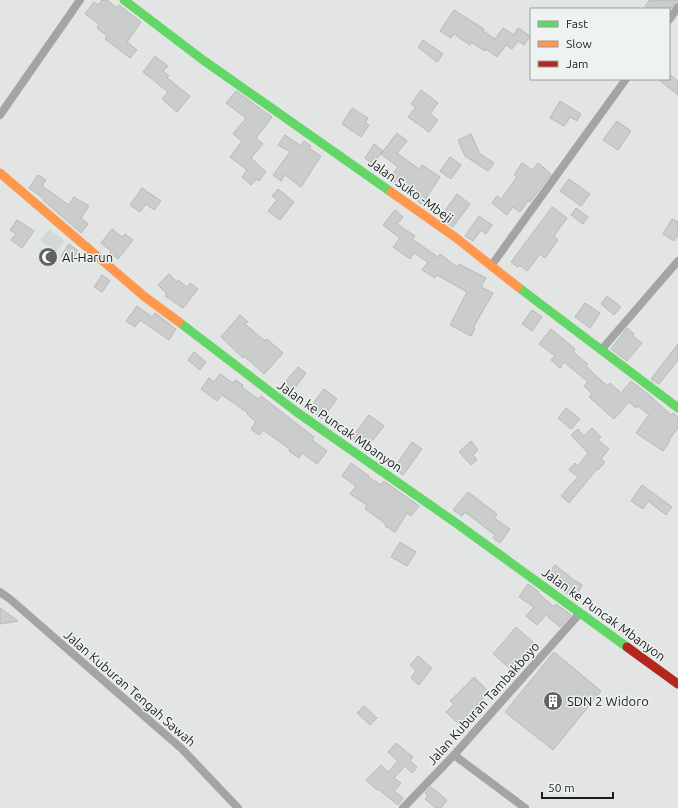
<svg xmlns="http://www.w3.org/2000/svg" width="678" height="808" viewBox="0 0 678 808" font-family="Ubuntu,sans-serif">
<rect width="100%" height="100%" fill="#e2e5e4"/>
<!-- built -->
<path fill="#d0d9d5" d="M49,229l16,12 -10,12 -15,-13z"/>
<!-- building -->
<path fill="#cbcccc" stroke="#b7bab9" d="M102,0h5l10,8 2,-3 22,17 -14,20 10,8 -7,8 -25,-19 2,-3 -10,-8 2,-4 -14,-10 9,-12 4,3z
M650,0h28l-8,9h-21l-4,-3z
M454,10l30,19 -1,2 12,8 8,-11 11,7 4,-7 12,8 -6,9 -6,-4 -6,8 -6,-4 -9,12 -11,-8 -1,2 -14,-9 -1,3 -16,-11 -3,4 -11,-7z
M423,40l20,14 -6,8 -19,-15z
M155,56l13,10 -5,5 6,5 -2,2 23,18 -13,16 -15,-13 6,-7 -25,-20z
M669,74l9,7v14l-20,-16h11z
M421,90l17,13 -8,11 8,6 -9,12 -21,-15 8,-10 -5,-3z
M236,91l36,26 -16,21 7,6 -12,14 15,14 -7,9 -2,-2 -6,6 -9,-8 5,-7 -17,-13 12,-16 -9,-7 13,-16 -20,-15z
M560,101l21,13 -4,7 -7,-4 -6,9 -14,-8z
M352,108l16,10 -3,5 4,2 -8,12 -19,-13z
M617,121l14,10 -13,19 -15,-10z
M397,133l10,8 -10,12 22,16 3,-4 18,12 -18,27 -18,-12 1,-2 -16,-11 9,-12 -17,-13z
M471,134l9,20 14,9 -6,8 -23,-15 -7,-16z
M285,135l16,11 3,-5 7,5 -2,2 12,8 -20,31 -16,-12 -4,6 -8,-6 17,-23 -12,-7z
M374,144l9,7 -10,13 -8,-6z
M450,157l11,8 -10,14 -11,-8z
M522,163l10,7 6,-7 13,11 -21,28 -2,-1 -8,11 -7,-5 -6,8 -15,-12 5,-7 4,3 16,-22 -3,-2z
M38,175l8,5 -4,6 27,19 5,-8 15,9 -8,12 7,6 -7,9 -38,-33 1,-1 -15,-11z
M569,179l21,15 -9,12 -21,-15z
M142,188l19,13 -7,9 -8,-6 -6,8 -10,-7z
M278,189l16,13 -14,18 -12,-9 9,-11 -5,-4z
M457,194l13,10 -17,23 -7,-5 4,-6 -6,-4z
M552,207l15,11 -13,18 4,4 -13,18 -5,-4 -13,17 -8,-6 -1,2 -7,-5z
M576,208l12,9 -5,7 -12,-9z
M395,210l8,7 -6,7 18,12 -3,3 26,18 2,-3 17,13 2,-3 27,14 -5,9 12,6 -20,35h2l-4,8 -21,-11 17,-33 -30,-17 -2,3 -13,-8 6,-8 -14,-9 -4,6 -17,-12 7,-9 -17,-13z
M479,216l13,9 -6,9 -5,-4 -8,11 -8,-5z
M672,219l6,3v13l-4,6 -11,-7z
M17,220l17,11 -12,17 -11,-8 5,-6 -6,-4z
M112,229l10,8 3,-3 8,6 -15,19 -8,-6 1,-2 -10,-8z
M69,244l9,7 -8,11 -9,-6z
M46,249l9,7 -7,10 -10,-7z
M169,274l8,8 1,-2 9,7 3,-4 8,6 -15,19 -18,-12 2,-2 -9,-9z
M102,275l8,6 -8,11 -8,-5z
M607,296l14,11 -7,8 -13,-11z
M585,303l15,10 -10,15 -15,-11z
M137,306l15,11 3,-4 21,16 -7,11 -29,-20 -5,7 -9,-6z
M532,310l10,7 -10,14 -10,-7z
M240,315l8,7 -3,2 20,17 2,-2 16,14 -19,21 -20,-18 -1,2 -22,-21z
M627,328l7,6 -1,2 9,7 -15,18 -16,-12z
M551,329l24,20 -2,3 15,12 -2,2 21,20 3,-3 11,10 10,-12 19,15 21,19 2,-2 5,4v11l-9,12 1,1 -7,10 -27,-18 13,-18 -11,-9 -2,2 -7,-6 -15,17 -25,-22 3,-3 -8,-8 4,-4 -24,-20 -4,6 -9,-8 4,-4 -16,-12z
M678,344v16l-19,24 -8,-5z
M194,352l12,10 -6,8 -12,-10z
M298,367l8,6 -15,20 -9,-7z
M220,374l13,9 2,-3 8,5 -1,2 16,12 3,-3 53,41 -2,3 15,11 -10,13 -15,-11 -3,5 -10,-7 1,-2 -27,-19 -4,5 -8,-6 5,-7 -9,-8 1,-1 -26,-18 -5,6 -16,-12 8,-11 5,4z
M324,389l13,10 -15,20 -13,-10z
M566,408l14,11 -9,10 -13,-11z
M369,415l15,11 -19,24 -14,-11z
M592,428l9,9 -3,3 11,9 -8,10 4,3 -7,8 -1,-1 -28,34 -8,-7 17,-19 -9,-7 6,-7 3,3 10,-13 -17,-18 7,-6 6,7z
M471,441l7,9 -5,5 4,5 -6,5 -12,-13z
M412,442l10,7 -19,26 -9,-7z
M351,463l18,13 -1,1 13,8 3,-4 35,25 -8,10 -4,-3 -12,19 -10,-6 1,-2 -21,-15 2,-4 -17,-11 6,-8 -14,-10z
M642,485l30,22 -6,8 -18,-14 -5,8 -12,-8z
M468,492l29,22 -3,4 16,11 -10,14 -7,-5 2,-3 -30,-23 -3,4 -9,-6z
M400,542l16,10 -9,14 -16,-9z
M555,565l19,15 8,5 -7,13 -8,-4 -21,-17z
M528,584l11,8 -1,1 16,14 2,-3 15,11 -11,12 -14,-12 -9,10 -11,-9 8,-9 -15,-10z
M0,608l18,13 -18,3z
M516,627l19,17 -8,9 1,2 -15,16 -20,-17z
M554,652l47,39 -48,59 -48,-38z
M418,656l14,12 -13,17 -8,-7 5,-7 -6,-6z
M474,677l15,15 -15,16 3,3 -15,16 -16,-15 8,-8 -4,-3z
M364,706l13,12 -7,7 -13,-12z
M396,743l17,14 -3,4 7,6 -5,6 -7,-7 -11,12 7,5 -7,8 9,7 -5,7 -20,-16 -1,1 -11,-10 15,-15 7,7 10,-11 -10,-9z
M431,787l16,13 -6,8h-5l-11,-9 3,-3 -3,-3z"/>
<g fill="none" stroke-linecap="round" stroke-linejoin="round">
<!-- street -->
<path stroke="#a3a4a3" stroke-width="8" d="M669,20l9,-13
M0,115l80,-115
M491,266l135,-187
M602,349l76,-88
M0,592l10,7 172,150 56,59
M454,755l71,53
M403,808l51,-53 126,-142"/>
<!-- fast -->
<path stroke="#63d668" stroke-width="9" d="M124,0l79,60 188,132
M518,287l160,121
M179,322l119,91 158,110 171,124"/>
<!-- slow -->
<path stroke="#ff974d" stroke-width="9" d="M0,173l145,124 34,25
M391,192l64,45 63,50"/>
<!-- jam -->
<path stroke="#b3261e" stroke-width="9" d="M627,647l51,37"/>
</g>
<!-- icons -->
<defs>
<symbol id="mosque-disc" viewBox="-11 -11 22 22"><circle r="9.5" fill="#616363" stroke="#eef3f1"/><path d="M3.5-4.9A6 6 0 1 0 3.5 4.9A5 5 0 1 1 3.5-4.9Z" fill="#fff"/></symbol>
<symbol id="building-disc" viewBox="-11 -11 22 22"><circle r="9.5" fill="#616363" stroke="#eef3f1"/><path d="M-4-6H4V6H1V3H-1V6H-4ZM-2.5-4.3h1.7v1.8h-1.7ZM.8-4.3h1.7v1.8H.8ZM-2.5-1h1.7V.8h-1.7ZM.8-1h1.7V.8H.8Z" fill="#fff"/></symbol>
</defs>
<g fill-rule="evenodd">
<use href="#mosque-disc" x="37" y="246" width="22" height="22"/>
<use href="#building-disc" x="542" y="690" width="22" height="22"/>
</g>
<g text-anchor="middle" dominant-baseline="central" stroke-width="3" stroke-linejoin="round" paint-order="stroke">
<!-- street labels -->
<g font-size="13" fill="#1c1d1d" stroke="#eef3f1">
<text transform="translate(411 190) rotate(36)">Jalan Suko -Mbeji</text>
<text transform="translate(340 426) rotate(35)">Jalan ke Puncak Mbanyon</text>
<text transform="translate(604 614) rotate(36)">Jalan ke Puncak Mbanyon</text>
<text transform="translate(130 688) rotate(41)">Jalan Kuburan Tengah Sawah</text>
<text transform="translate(483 703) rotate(-48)">Jalan Kuburan Tambakboyo</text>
</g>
<!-- poi labels -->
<g font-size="13" fill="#1c1d1d" stroke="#eef3f1" text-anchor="start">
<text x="62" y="257">Al-Harun</text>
<text x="567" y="701">SDN 2 Widoro</text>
</g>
</g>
<!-- legend -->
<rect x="530" y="8" width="140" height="72" fill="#eef3f1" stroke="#9a9d9c"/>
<rect x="538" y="21" width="20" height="6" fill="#63d668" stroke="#9a9d9c"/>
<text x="566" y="28" font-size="12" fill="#1c1d1d">Fast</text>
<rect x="538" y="41" width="20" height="6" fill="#ff974d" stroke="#9a9d9c"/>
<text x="566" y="48" font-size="12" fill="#1c1d1d">Slow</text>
<rect x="538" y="61" width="20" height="6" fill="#b3261e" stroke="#9a9d9c"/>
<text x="566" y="68" font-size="12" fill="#1c1d1d">Jam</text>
<!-- scale -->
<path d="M542 792v6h71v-6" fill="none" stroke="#1c1d1d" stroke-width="2"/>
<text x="548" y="792" font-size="12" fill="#1c1d1d" stroke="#eef3f1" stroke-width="3" paint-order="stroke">50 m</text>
</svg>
